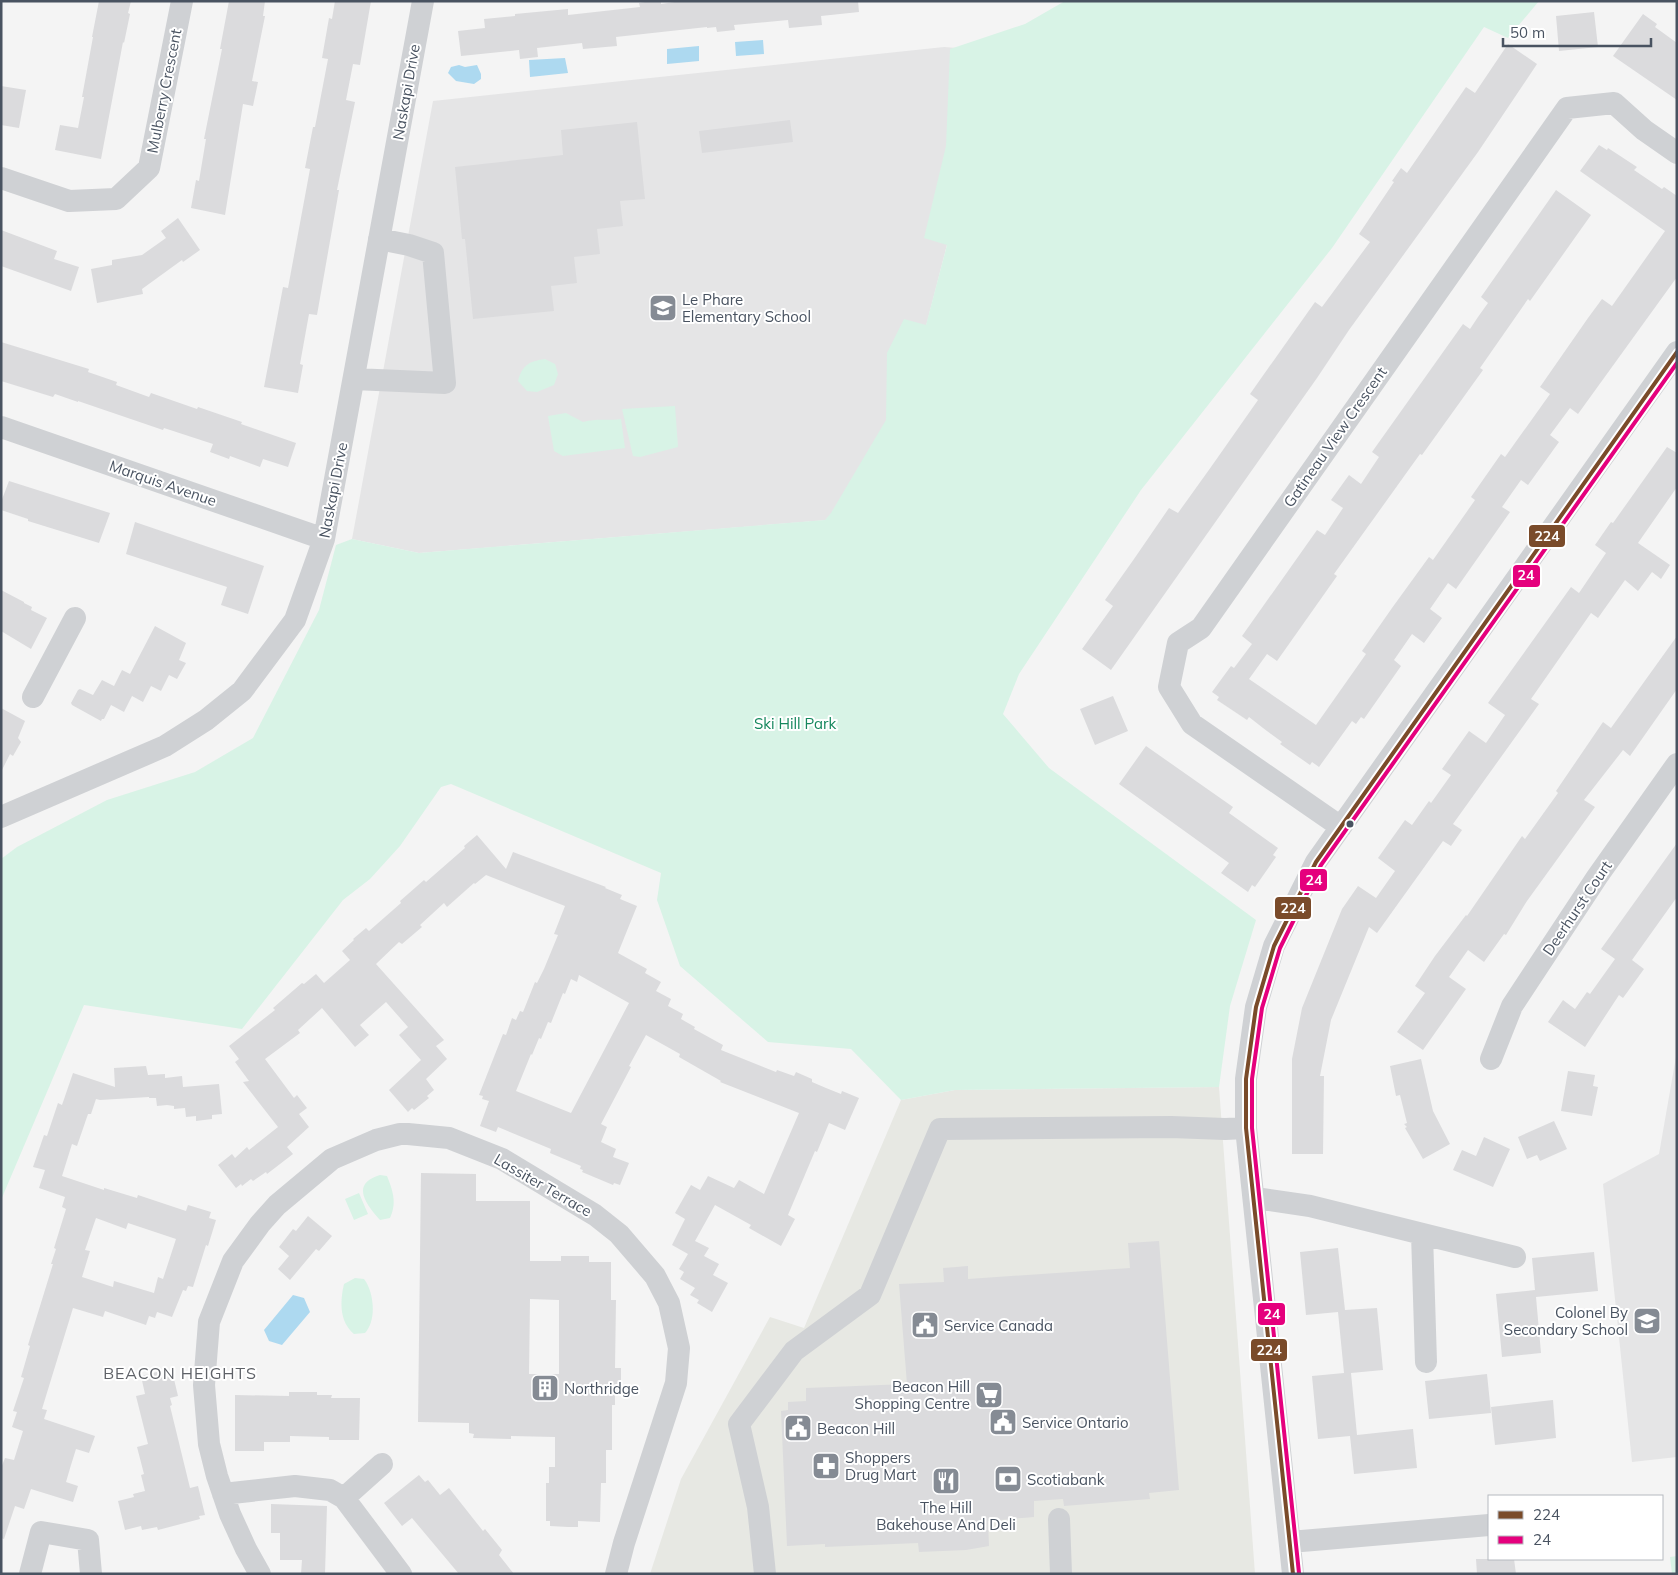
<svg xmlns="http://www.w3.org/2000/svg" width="1678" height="1575" viewBox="0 0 1678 1575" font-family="Mulish,sans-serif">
<rect width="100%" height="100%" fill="#f4f4f4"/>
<!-- commercial -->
<path fill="#e7e8e3" d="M1219,1087l36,487h-605l31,-95 89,-162 34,11 97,-228 54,-10z"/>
<!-- education -->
<path fill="#e5e5e6" d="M944,47l53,4 -120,465 -458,37 -67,-14 81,-438z
M1677,1051v406l-45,5 -29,-278 56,-30z"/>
<!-- green -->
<path fill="#d8f3e6" d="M1065,1h474l-31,37 -24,-11 -152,221 -191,242 -122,184 -16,40 46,54 207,152 -26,86 -11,81 -264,3 -54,10 -50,-51 -83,-7 -88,-76 -23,-66 4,-27 -210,-89 -10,3 -41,59 -30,33 -27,21 -101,129 -158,-24 -83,195v-341l16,-12 90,-47 88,-28 58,-34 66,-128 17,-65 16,-6 67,14 406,-33 6,-7 55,-93 1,-67 17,-34 22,6 21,-80 -23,-7 22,-92 4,-97 75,-25z
M545,359l10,5 3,10 -4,11 -17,7 -10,-1 -9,-10c4,-16 12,-20 27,-22z
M675,406l3,41 -38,10 -7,-1 -11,-47z
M566,413l17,9c15,-4 23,-1 38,-3l4,29 -62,8 -9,-5 -6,-35z
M380,1175l7,1c6,15 10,27 3,42l-10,2c-14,-16 -30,-36 0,-45z
M359,1193l9,21 -14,6 -9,-21z
M355,1278l9,1c10,13 13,41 1,54l-11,1c-15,-12 -14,-33 -10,-50z
M1677,1556v18h-5l-2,-17z"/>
<!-- water -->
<path fill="#add9f0" d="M763,40l1,14 -28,2 -1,-14z
M699,46v15l-32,3v-15z
M565,58l3,15 -38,4 -1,-17z
M459,65l6,2 12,-2 4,9v5l-7,5 -18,-3 -8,-8 3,-6z
M293,1295l11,3 6,14 -28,33 -13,-4 -5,-11z"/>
<!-- building -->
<path fill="#dbdbdd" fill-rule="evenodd" d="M99,1h32l-3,12 2,1 -6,29 -1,-1 -22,117 -46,-9 5,-25 18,3 6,-31h-2l11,-60h-1z
M229,1h36l-2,15h2l-13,65 6,1 -5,24 -10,-2 -18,111 -34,-7 5,-28 3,1 7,-42h-2l18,-90h-2z
M335,1h36l-11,64 -7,-1 -7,36 9,2 -18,88h2l-22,125 -8,-1 -9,50 3,1 -5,28 -34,-6 19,-100 5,1 22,-119 -5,-1 8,-41h2l13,-68 -6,-1 7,-40 3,1z
M651,1h10v3l20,-3h177l1,11 -38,4 1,9 -33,3 -1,-8 -54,5 1,5 -18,2 -1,-5 -9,1v-1l-91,10 1,9 -34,3 -1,-6 -45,5 1,9 -18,2 -1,-9 -58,6 -3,-25 27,-3 -1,-9 31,-3v-2l53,-5v6l72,-8 -1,-4z
M1594,12l4,35 -39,4 -3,-35z
M1643,14l14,10 -2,3 22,16v57l-64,-44z
M1508,44l29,20 -59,88 -129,178 -32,48 -206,292 -29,-21 31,-43 -8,-6 29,-41 35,-51 9,5 33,-46 47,-67 -8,-6 65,-92 7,5 48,-65 -11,-8 35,-52 -2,-1 9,-13 6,5 59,-86 9,6z
M1,86l25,4 -7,38 -18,-3z
M790,120l3,22 -91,11 -3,-22z
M637,122l8,77 -25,2 3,25 -26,3 3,25 -26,3 3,26 -26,3 3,25 -81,8 -8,-80h-3l-7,-72 108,-12 -2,-25z
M1599,145l8,5 1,-2 29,19 -3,3 28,19 2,-2 13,9v81l-99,137 -8,-6 -20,27 9,7 -31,43 -7,-5 -19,27 8,5 -54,77 -8,-6 -18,26 12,9 -18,25 -12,-9 -18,26 7,6 -37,53 -3,-2 -5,7 -4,-3 -33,46 -7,-5 -2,3 -30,-21 2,-2 -19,-14 -14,-11 -2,3 -30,-20 2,-3 -7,-5 19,-26 3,2 18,-24 -10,-8 75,-106 8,5 18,-27 -12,-8 18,-25 12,9 18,-27 -7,-5 91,-128 7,5 8,-12 10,-14 -7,-6 75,-107 35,25 -61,86 -2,-2 -48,69 3,2 -61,85 -2,-1 -86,120 3,2 -60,85 -10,-7 -18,25 67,46 50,-71 -4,-3 30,-43 37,-51 4,3 42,-60 -4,-3 30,-43 4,3 45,-63 -10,-7 48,-69 14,-19 10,7 53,-75 -85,-60z
M178,218l22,32 -17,12 -1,-2 -40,29 1,5 -46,9 -6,-34 21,-4v-5l30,-5 24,-17 -5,-7z
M1,230l56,21 -3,8 25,8 -8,24 -70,-25z
M1,342l88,27 -1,3 29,10 -1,3 33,12 2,-4 46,16 1,-2 44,15 -1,2 55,19 -8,24 -25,-8 -3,8 -30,-11 -1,3 -19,-7 3,-8 -49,-16 -1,2 -85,-29v1l-23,-8 -2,3 -52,-16z
M1667,447l10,6v34l-39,56 32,22 -9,14 -9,-7 -14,19 -13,-11 -27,38 -7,-5 -60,86 8,5 -86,120 9,6 -11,16 -8,-5 -66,92 -8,-6 -38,93 -11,56h4l-1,78h-31v-95l10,-51 40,-99 16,-23 18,12 19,-27 -17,-13 27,-38 7,5 17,-24 2,2 20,-28 -9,-6 27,-38 17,12 19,-28 -17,-12 83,-116 8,6 27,-40 -11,-8 16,-23 2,1z
M9,481l101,32 -11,30 -71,-22v-2l-27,-9v-8z
M135,522l129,44 -16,48 -27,-9 6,-18 -101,-33z
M1,590l23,12v1l8,4 -1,3 16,8 -16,31 -30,-18z
M155,626l31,17 -7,17 7,3 -9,16 -8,-4 -8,16 -10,-5 -8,16 -11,-6 -8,16 -13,-7 -7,14h-2l-1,2 -29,-16 -1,-2 7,-13 2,-1 13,6 9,-15 12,6 8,-16 8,4z
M1677,636v53l-47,67 -7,-6 -39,50 11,7 -68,94 -21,34 -2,-1 -20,28 -16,-12 -19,27 17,12 -43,61 -26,-18 28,-39 -10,-7 20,-30 31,-41 1,1 55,-80 3,3 33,-46 -2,-2 47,-69 8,6z
M1113,696l15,35 -33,14 -15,-36z
M1,708l24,13 -7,17 3,4 -8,14 -3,-2 -9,18z
M1146,746l87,61 -4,6 49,35 -5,7 3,2 -21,30 -3,-2 -4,7 -27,-19 8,-10 -110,-79z
M477,835l29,34 7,-17 93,35 -1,1 17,7 -2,4 17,7 -19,47 29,16 -2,4 16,9 -5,9 15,8 -3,7 15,8 -2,5 14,8 -1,2 29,16 -2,5 55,22 1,-2 17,6 2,-4 16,7v3l14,6 15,6 1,-3 17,7 -14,32 -16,-7 -12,29 -2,-1 -27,64 7,4 -14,27 -32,-18 2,-3 -36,-20 -20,36 14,7 -5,8 15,8 -6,11 15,8 -16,29 -15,-9 2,-3 -9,-5 5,-7 -15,-9 4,-7 -5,-3 9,-15 -16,-9 13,-26 -10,-6 16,-28 9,5 8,-14 26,12 5,-8 25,14 35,-81 -79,-31 1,-1 -42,-24 1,-3 -34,-19 -17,31 2,1 -30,57 6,3 -6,15 15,7 -3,8 16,6 -9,22 -6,-2 -1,2 -31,-13 1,-2 -3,-1 1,-3 -31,-13 1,-4 -53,-22 -2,5 -16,-6 9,-25 -7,-2 1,-3 -4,-1 24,-61 3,1 6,-17 4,2 4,-9 3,1 12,-30 2,1 7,-14 14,-34 -4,-1 11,-28 -79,-31 -11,9 -1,-1 -27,24 -3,-4 -24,22 2,2 -20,17 -3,-2 -23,22 68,76 -8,6 11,13 -21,20 8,11 -7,6 2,2 -15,12 -2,-2 -4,4 -19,-22 32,-30 -22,-25 9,-8 -22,-25 -26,23 9,10 -14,12 -33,-39 -24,22 2,3 -35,26 29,39 3,-3 10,13 -8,6 10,13 -22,20 6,7 -26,20 -1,-2 -13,9 -2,-2 -9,7 -1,-2 -5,4 -18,-23 14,-11 3,4 12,-11 2,3 29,-23 -35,-45 6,-1 -14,-19 4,-3 -10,-13 46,-36 -2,-2 29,-25 2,1 12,-10 8,9 26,-23 -8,-9 12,-11 -1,-1 13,-11 3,3 32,-28 -1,-2 24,-21 2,2 39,-34 -1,-2zM579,975l50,28 -58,110 -55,-22 15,-37 1,1 7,-17 2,1 7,-17 3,1 12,-30 2,1 6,-15 6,3z
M1677,843v54l-45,63 12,9 -21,29 -4,-3 -34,52 -37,-25 15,-22 12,9 12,-17 3,2 25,-35 -14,-10z
M1421,1059l12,52 17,33 -27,15 -18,-31 2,-1 -3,-3 3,-1 -7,-28 -4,1 -6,-30z
M146,1066l2,9 17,-1v4l17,-2 1,11 36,-3 3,30 -10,1v4l-16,2v-5l-10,1 -1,-9 -11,1v-3l-7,-1 -10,1 -1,-8h-7v-1l-49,3 -4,-1 -5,15h-3l-11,32 -5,-2 -10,32 42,14v-2l33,10 1,-3 48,16 2,-6 23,7 -2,6 7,2 -8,26 -2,-1 -13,42 -5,-1 -2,5 -3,-1 -11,27 -15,-5 -2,6 -6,-2 -3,9 -41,-14 -2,6 -30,-9 -31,101 5,1 -3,9 51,17 -6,17 -13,-4 -5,16 -5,17 12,4 -5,16 -42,-13 -7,20 -9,-3 -11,33 -3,-1v-70l4,-10 9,2 9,-29 -11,-4 5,-15 -4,-1 11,-33 -3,-1 9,-31 -2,-1 25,-81h-2l5,-15 -2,-1 12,-39 -4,-2 3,-10 -26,-9 6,-18 -12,-3 11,-32 3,1 11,-33 4,2 11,-32 42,14 -1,-19zM96,1218l30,11 2,-6 48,16 -13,40 -5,-2 -4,16 -40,-12 -1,6 -31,-10 8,-26 -5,-1z
M1568,1071l27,4 -2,11 5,1 -6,29 -31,-5z
M1554,1121l13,28 -27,12 -3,-6 -10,4 -9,-22z
M1484,1137l26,12 -17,38 -40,-17 9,-20 14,6z
M421,1173l55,1v27h54v60h31v-5h28v6h22v38h5l-1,68h6v24h-6v13h-3v45h-6v33h-5l-1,39 -22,-1v6h-10l-18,-1v-5h-4v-38h3v-16h6v-30l-44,-1v3l-38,-1 1,-4 -5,-1v-10l-51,-1zM530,1299l29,1v74h-30z
M308,1216l24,20 -13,15 -3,-2 -26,31 -12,-11 11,-13 -10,-9 14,-18 3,2z
M1159,1241l20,249 -30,3 1,6 -86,7 -1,-7 -29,2v16l-46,4 1,25 -23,4 -47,2 -1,-9 -93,4v-3l-38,2 -6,-135 7,-1v-8l18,-1v-13l101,-4 -8,-100 45,-2 -1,-14 13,-1 12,-1v13l162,-11 -2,-25z
M1338,1248l7,62 32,-2 6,62 -32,3 6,62 56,-6 4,39 -63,6 -4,-38 -32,3 -6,-63 32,-3 -6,-61 -32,3 -6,-63z
M1594,1252l4,39 -62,6 5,56 -39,4 -6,-63 39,-4 -3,-32z
M169,1369l1,7 3,-1 5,21 -8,2 2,7 -2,1 20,82 8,-2 7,29 -6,1 1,3 -42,11 -1,-3 -15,3 -1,-4 -16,4 -7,-29 16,-4 -1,-3 12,-3 -4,-16 3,-1 -7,-27 11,-3 -12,-48 9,-2 -4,-18z
M1487,1374l4,39 -62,6 -4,-38z
M289,1392h28v3h15l-1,3h29l-1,42h-30v-3l-39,-1v6h-26v9h-29v-56l54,1z
M1553,1400l3,38 -61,7 -4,-38z
M419,1475l6,7 3,-2 12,15 9,-7 34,43 2,-2 17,21 -3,5 15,19h-55l-47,-56 -10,8 -18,-23z
M271,1504l56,2 -2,68h-24l1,-14h-22v-27h-9z
M1476,1559h38l2,15h-39z"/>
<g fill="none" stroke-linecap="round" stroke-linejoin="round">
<!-- minor -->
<path stroke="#cfd1d4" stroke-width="22" d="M1,178l68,23 47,-2 33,-31 33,-167
M354,379l91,4 -12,-130 -24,-8 -30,-6
M1,427l323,112
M33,697l42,-79
M1,817l164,-71 41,-26 36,-29 53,-71 29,-81 99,-538
M1341,827l-149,-103 -23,-37 9,-44 23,-15 366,-520 47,-5 30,27 33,23
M1491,1059l21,-53 85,-129 80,-113
M1255,1198l55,8 205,51
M1422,1234l4,128
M223,1494l72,-8 35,4 14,8 57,76
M344,1498l38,-34
M1059,1519l2,55
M1290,1542l199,-17
M30,1574l11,-42 47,8 3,34
M260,1574l-14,-25 -16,-35 -13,-38 -8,-32 -5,-59 5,-63 24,-61 27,-37 17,-19 55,-46 44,-19 24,-6h8l41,4 53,21 93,56 24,19 36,42 14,27 10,45 -3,35 -52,160 -8,31
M765,1574l-7,-67 -19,-83 55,-73 76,-56 70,-166 231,-2 54,2 21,-1
M1293,1574l-47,-446v-49l10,-72 18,-61 42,-84 361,-510"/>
<defs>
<path id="bus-1" d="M1293,1574l-47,-446v-49l10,-72 18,-61 42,-84 361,-510"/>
<path id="bus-2" d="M1299,1573l-47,-445v-49l10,-71 18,-60 41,-83 356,-502"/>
</defs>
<!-- bus-1 casing -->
<use href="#bus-1" stroke="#fff" stroke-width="8"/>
<!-- bus-2 casing -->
<use href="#bus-2" stroke="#fff" stroke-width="8"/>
<!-- bus-1 -->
<use href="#bus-1" stroke="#7a4b2a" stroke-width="4"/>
<!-- bus-2 -->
<use href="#bus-2" stroke="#e5007d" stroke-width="4"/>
</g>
<!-- icons -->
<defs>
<symbol id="school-square" viewBox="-11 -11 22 22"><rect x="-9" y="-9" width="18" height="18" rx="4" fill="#858b94" stroke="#fff"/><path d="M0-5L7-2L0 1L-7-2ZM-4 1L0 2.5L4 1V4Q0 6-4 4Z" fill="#fff"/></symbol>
<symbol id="civic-square" viewBox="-11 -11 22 22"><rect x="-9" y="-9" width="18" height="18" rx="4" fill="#858b94" stroke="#fff"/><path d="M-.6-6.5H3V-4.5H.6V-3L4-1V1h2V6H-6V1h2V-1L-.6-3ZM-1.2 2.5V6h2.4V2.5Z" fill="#fff"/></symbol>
<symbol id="building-square" viewBox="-11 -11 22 22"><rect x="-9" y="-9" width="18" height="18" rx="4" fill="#858b94" stroke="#fff"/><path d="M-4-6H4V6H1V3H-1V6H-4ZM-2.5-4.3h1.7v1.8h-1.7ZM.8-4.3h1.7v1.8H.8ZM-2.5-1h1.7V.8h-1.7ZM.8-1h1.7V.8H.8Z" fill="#fff"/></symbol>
<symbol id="supermarket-square" viewBox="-11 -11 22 22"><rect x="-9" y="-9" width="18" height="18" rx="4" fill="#858b94" stroke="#fff"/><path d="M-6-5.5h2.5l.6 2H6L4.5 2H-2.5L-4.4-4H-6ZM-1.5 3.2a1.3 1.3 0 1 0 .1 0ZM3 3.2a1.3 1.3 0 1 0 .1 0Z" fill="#fff"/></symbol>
<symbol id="pharmacy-square" viewBox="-11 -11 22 22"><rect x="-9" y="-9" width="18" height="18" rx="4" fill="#858b94" stroke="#fff"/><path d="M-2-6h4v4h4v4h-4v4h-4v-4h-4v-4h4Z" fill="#fff"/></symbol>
<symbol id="bank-square" viewBox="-11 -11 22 22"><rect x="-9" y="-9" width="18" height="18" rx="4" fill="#858b94" stroke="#fff"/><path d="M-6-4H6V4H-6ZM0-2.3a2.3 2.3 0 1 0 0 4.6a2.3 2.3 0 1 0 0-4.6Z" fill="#fff"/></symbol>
<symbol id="restaurant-square" viewBox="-11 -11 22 22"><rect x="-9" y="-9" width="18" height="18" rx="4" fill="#858b94" stroke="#fff"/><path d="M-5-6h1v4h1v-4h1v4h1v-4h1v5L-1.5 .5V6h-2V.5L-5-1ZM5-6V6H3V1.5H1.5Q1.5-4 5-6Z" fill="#fff"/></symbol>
</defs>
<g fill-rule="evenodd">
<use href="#school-square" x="647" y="292" width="32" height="32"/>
<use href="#school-square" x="1631" y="1305" width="32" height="32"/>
<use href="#civic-square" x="909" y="1309" width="32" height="32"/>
<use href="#building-square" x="529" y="1372" width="32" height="32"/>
<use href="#supermarket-square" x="973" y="1379" width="32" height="32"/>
<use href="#civic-square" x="987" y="1406" width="32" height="32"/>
<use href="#civic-square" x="782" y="1412" width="32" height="32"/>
<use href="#pharmacy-square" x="810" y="1450" width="32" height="32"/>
<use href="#bank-square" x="992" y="1463" width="32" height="32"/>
<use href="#restaurant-square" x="930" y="1465" width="32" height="32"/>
</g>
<!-- markers -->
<circle fill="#495361" stroke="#fff" stroke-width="2" cx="1350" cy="824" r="4.5"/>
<g text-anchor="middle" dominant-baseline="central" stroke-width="4" stroke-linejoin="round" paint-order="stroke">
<!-- street labels -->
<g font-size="15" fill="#495361" stroke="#fff">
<text transform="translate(164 91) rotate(-79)">Mulberry Crescent</text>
<text transform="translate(406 92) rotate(-80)">Naskapi Drive</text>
<text transform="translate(1335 437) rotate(-55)">Gatineau View Crescent</text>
<text transform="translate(163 483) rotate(19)">Marquis Avenue</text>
<text transform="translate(333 490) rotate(-79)">Naskapi Drive</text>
<text transform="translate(1577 908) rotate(-56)">Deerhurst Court</text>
<text transform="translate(543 1185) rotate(30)">Lassiter Terrace</text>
</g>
<!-- poi labels -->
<g font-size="15" fill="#495361" stroke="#fff" text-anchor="start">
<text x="682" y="299">Le Phare<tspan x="682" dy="17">Elementary School</tspan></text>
<text x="1628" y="1312" text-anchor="end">Colonel By<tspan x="1628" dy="17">Secondary School</tspan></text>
<text x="944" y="1325">Service Canada</text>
<text x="970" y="1386" text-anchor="end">Beacon Hill<tspan x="970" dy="17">Shopping Centre</tspan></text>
<text x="564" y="1388">Northridge</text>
<text x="1022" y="1422">Service Ontario</text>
<text x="817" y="1428">Beacon Hill</text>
<text x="845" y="1457">Shoppers<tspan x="845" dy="17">Drug Mart</tspan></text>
<text x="1027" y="1479">Scotiabank</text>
<text x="946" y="1507" text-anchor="middle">The Hill<tspan x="946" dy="17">Bakehouse And Deli</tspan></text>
</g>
<!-- park labels -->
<g font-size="15" fill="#15875d" stroke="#fff">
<text x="795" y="723">Ski Hill Park</text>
</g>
<!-- neighbourhood labels -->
<g font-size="16" letter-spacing="1" fill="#5f6268" stroke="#fff">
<text x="180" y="1373">BEACON HEIGHTS</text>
</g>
</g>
<g stroke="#fff" stroke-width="2">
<rect x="1528" y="524" width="38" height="24" rx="5" fill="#7a4b2a"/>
<rect x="1512" y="564" width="29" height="24" rx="5" fill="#e5007d"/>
<rect x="1299" y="868" width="29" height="24" rx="5" fill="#e5007d"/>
<rect x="1274" y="896" width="38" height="24" rx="5" fill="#7a4b2a"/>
<rect x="1257" y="1302" width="29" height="24" rx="5" fill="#e5007d"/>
<rect x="1250" y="1338" width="38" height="24" rx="5" fill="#7a4b2a"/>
</g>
<g font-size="14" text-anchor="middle" font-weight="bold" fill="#fff">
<text x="1547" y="541">224</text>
<text x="1526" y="580">24</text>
<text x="1314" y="885">24</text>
<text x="1293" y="913">224</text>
<text x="1272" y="1319">24</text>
<text x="1269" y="1355">224</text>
</g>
<!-- border -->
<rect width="1678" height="1575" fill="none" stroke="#495361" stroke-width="5"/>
<!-- legend -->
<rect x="1488" y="1495" width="175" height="65" fill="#ffffff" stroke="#b6bac0"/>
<rect x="1498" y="1511" width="25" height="8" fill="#7a4b2a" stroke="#b6bac0"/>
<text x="1533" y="1520" font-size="15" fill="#495361">224</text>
<rect x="1498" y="1536" width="25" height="8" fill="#e5007d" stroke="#b6bac0"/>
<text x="1533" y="1545" font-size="15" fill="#495361">24</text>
<!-- scale -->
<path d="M1503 38v8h148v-8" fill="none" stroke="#495361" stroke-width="2.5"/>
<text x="1510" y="38" font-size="15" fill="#495361" stroke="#ffffff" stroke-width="4" paint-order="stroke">50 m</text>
</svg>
